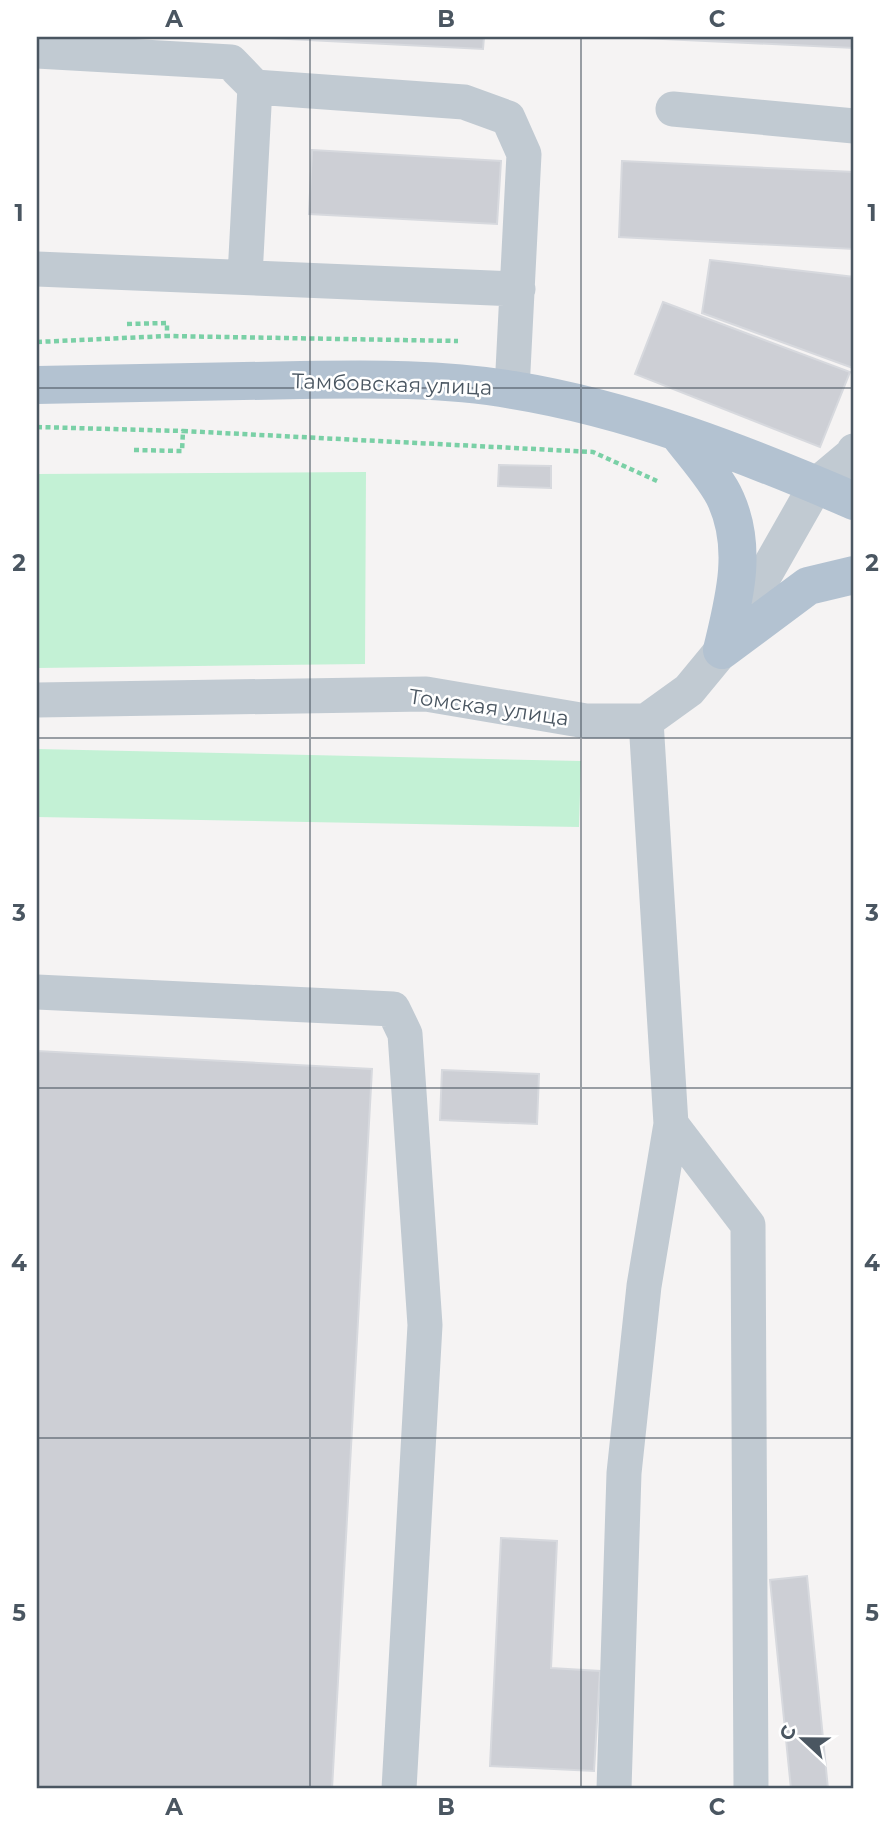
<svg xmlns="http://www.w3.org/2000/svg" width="891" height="1826" viewBox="0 0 891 1826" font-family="Montserrat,sans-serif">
<rect width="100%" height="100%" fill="#f5f3f3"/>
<!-- green -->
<path fill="#c3f1d5" d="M366,472l-1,192 -328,4v-194z
M37,749l544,12 -2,66 -542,-10z"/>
<!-- building -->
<path fill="#cdcfd5" stroke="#d7d9de" stroke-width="2" d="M251,37h233l-1,12z
M645,37h209v11l-210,-10z
M312,150l189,11 -4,63 -188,-10z
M622,161l232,11v77l-235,-12z
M710,260l144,17 -1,91 -151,-55z
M663,302l187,70 -30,75 -185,-73z
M499,465l52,1v22l-53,-2z
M37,1051l335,18 -40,720h-295z
M442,1070l97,4 -2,50 -97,-4z
M501,1538l56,3 -6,127 49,3 -6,100 -104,-5z
M807,1576l21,213h-37l-21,-209z"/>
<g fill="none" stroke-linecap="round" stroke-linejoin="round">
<!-- path -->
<path stroke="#7ad0a6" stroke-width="4.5" stroke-dasharray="5 3.5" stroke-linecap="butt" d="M127,324l40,-1v13l291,5
M37,342l130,-6
M37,427l146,4
M134,450l48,1 1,-20 410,21 64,29"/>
<!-- minor -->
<path stroke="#c1cad2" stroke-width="35" d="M37,51l194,11 24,25 209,15 44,16 16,36 -12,236
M238,70l17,17 -10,189
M673,109l181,17
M37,269l481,20
M37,700l389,-6 160,27h60l43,-31 33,-40 94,-165 37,-31 1,-3
M646,721l25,403 77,101 3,564
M37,992l356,17 12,25 20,291 -26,464
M614,1789l10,-316 20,-187 27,-162"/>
<!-- major -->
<path stroke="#b3c2d1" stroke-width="38" d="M37,385c88,-2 176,-4 264,-5 70,-1 143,-2 212,10 117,19 232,64 341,111
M678,433c14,19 39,46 48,67 22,49 8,100 -4,150
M722,650l86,-64 46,-11"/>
</g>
<!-- grid -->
<path fill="none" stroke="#4a5661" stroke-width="2" stroke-opacity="0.55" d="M310,37v1752M581,37v1752M37,388h817M37,738h817M37,1088h817M37,1438h817"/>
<g text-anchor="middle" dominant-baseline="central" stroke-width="5" stroke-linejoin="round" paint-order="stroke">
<!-- street labels -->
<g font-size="21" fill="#4a5661" stroke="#fff">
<text transform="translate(392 384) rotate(2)">Тамбовская улица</text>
<text transform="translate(489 707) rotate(8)">Томская улица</text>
</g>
</g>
<!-- border -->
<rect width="891" height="1826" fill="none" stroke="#ffffff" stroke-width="77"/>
<!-- north arrow -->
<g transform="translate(803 1739) rotate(292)" stroke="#ffffff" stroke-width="5" paint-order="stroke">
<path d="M0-5L12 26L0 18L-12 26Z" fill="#4a5661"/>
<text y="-10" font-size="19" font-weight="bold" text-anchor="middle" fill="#4a5661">С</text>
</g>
<rect x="38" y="38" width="814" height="1749" fill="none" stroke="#4a5661" stroke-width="2.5"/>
<g font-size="23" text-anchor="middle" font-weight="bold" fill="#4a5661">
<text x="174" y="27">A</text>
<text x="446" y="27">B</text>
<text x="717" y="27">C</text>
<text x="19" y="221">1</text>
<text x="872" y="221">1</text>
<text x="19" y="571">2</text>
<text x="872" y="571">2</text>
<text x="19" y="921">3</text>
<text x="872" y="921">3</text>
<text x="19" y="1271">4</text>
<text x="872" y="1271">4</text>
<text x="19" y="1621">5</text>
<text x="872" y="1621">5</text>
<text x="174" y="1815">A</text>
<text x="446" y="1815">B</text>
<text x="717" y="1815">C</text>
</g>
</svg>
